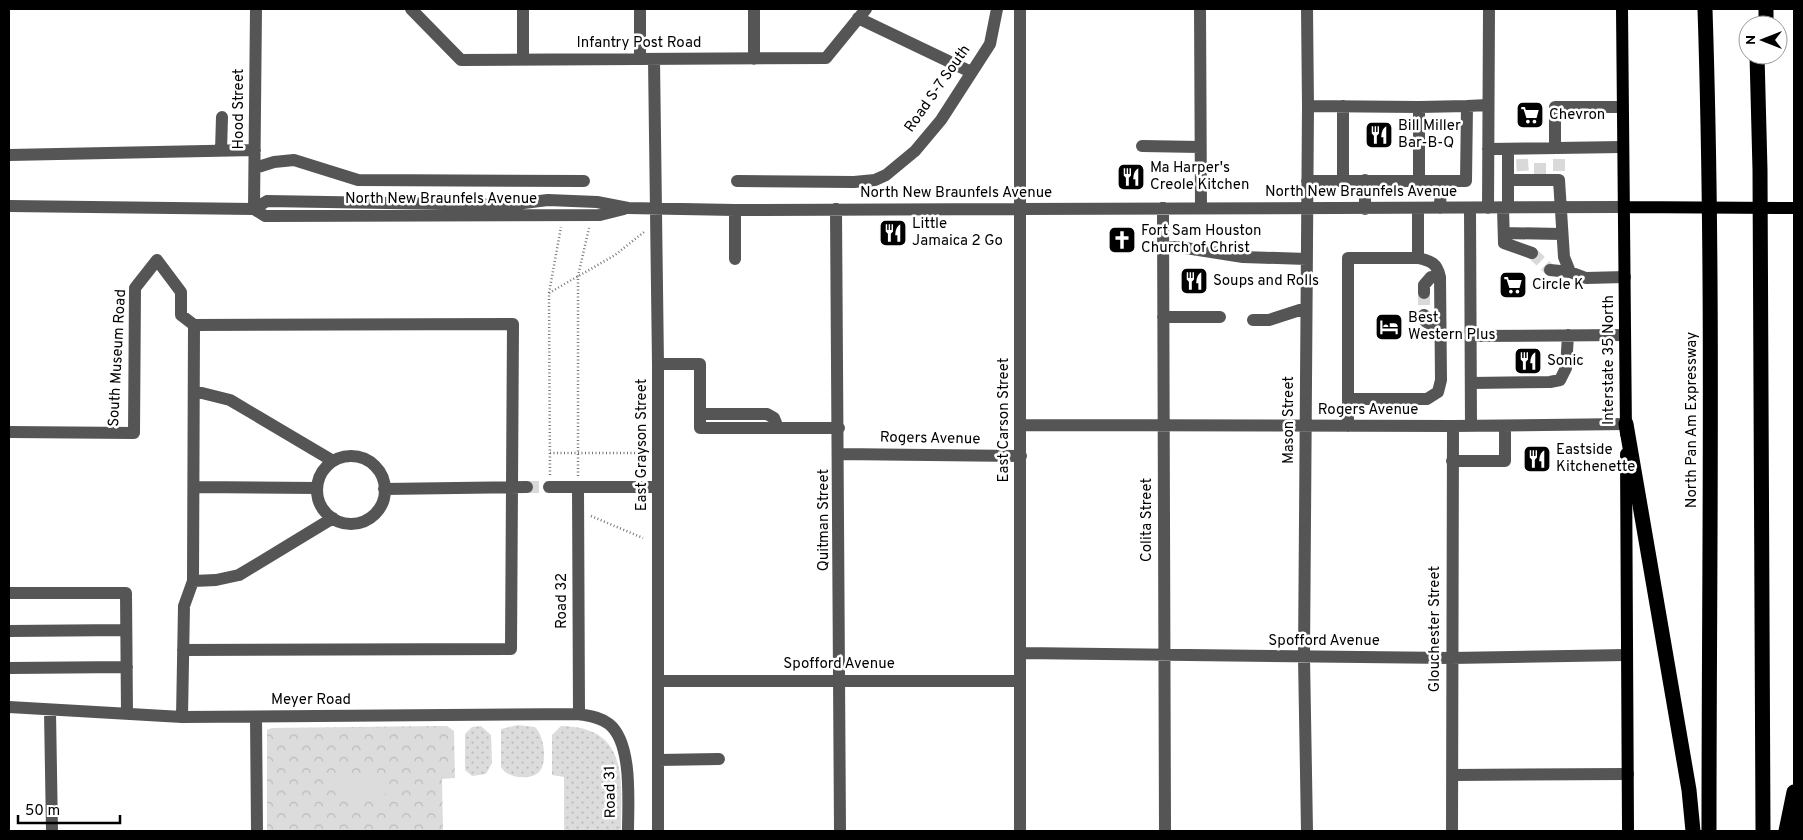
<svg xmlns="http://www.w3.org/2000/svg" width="1803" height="840" viewBox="0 0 1803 840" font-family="Overpass,sans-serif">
<defs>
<pattern id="grass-dots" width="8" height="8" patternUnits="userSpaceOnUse" patternTransform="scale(1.25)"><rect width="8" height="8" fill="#dcdcdc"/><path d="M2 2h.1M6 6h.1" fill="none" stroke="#bbb" stroke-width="1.8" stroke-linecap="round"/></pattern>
<pattern id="forest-crowns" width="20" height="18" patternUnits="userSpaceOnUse" patternTransform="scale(1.25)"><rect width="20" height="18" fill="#dcdcdc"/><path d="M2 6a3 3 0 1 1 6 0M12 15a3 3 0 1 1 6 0" fill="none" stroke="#bbb"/></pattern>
</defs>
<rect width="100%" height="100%" fill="#fff"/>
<!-- grass -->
<path fill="url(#grass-dots)" d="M518,725l17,2c9,8 13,36 4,45 -8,9 -33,6 -38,-5v-38z
M481,726l10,9 1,28 -6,11 -14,2 -7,-6v-36l7,-7z
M561,726c69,1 60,55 60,105h-57v-54l-12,-2v-40z"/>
<!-- forest -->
<path fill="url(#forest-crowns)" d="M432,726h15l7,5 1,47 -13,1 1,52h-176v-101l5,-2z"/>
<!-- pitch -->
<path fill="#dcdcdc" d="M384,773l1,22 -49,1v-22z"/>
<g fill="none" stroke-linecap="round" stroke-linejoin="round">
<!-- minor-tunnel -->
<path stroke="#d9d9d9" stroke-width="12" stroke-dasharray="12 6" stroke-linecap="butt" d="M1522,159l1,16
M1559,159v16
M1540,175v-16
M1532,253l18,17
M1424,293v22
M527,487h22"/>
<!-- path -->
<path stroke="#777" stroke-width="2.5" stroke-dasharray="1 2.5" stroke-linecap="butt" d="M549,293l66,-38 29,-23
M550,453h87
M550,475l-1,-182 12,-66
M578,476v-200l11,-48
M591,516l52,22"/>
<!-- minor -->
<path stroke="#555" stroke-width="12" d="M411,9l50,51 365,-2 40,-49
M1200,9l1,199
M858,18l113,54
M523,59v-50
M640,59v-50
M654,59l4,305v467
M754,59v-50
M1308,106l111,1
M1142,146l58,1
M1555,148v-41h67
M1488,149l134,-2
M221,151l1,-34
M9,155l246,-5
M255,168l19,-6 20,-2 64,20 226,1
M1343,179v-73
M1365,180v29
M1508,180h51l5,77 6,15 16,6 39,-1
M737,181l117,1 21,-2 11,-5 29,-24 26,-31 49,-76 7,-35
M1307,181h134l-1,27
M1419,181v-74l48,-1
M1441,181h25l1,-75 21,-1
M9,206l245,3 13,-8 240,4 41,-5 49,2 31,6 107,2 889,-3
M1163,208l2,623
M1470,208l1,218
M1488,208l1,-199
M1503,208l1,35 28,10
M1508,208v-59
M254,209l11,7 335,-1 24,-6
M254,209l2,-200
M836,209l4,622
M1504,233l58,1
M1163,247h16l64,10 64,2
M735,259v-49
M1550,270l20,2
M1424,293v-8l7,-8h9
M1424,315l1,6 5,3 10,1
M1163,317h57
M1253,320h16l37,-12
M1471,336l154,-1
M658,364h42v64h139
M1471,383l79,-1 10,-2 6,-12 2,-33
M194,391l36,9 103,61
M1348,399h79l11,-7 3,-12 -1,-103c-3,-14 -9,-16 -22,-19
M700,414h67l7,4 4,10
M1021,425l432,1 173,-2
M1348,426v-168h70v-50
M9,432l125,1 1,-145 22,-28 24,32v23l13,10
M839,454l182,2
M317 490a34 34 0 1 1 68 0a34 34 0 1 1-68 0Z
M1452,461h53v-35
M194,487l123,1
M549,487h109
M578,487l1,227
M384,489l143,-2
M193,581l23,-1 23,-5 94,-57
M9,593h117l1,121
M9,631l117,-1
M1021,653l430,5 176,-3
M9,668l118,-1
M658,681h362
M9,707l173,10 397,-3c10,2 21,3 30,10 24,19 19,79 19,107
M50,711l2,120
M182,717l2,-111 9,-25 1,-256 319,-1 -2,325 -328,1
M256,717l1,114
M658,760l61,-1
M1452,775l176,-1
M1020,831v-822
M1307,831l-3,-174 4,-551 -1,-97
M1452,831l1,-405"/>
<!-- major -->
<path stroke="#000" stroke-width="12" d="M1622,9l4,425
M1624,207l170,1
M1626,454l2,377"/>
<!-- highway -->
<path stroke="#000" stroke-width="15" d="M1705,9c9,274 4,548 4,822
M1766,25v-16
M1757,55l3,115 3,661
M1626,424l63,366 4,41
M1786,831l8,-39"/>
</g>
<!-- icons -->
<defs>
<symbol id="supermarket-square" viewBox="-11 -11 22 22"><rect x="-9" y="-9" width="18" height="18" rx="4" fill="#000" stroke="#fff"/><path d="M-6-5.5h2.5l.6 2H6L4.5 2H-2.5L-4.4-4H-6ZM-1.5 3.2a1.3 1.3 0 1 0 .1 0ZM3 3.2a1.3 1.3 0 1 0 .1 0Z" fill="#fff"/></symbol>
<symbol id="restaurant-square" viewBox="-11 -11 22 22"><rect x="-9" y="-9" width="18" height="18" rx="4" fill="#000" stroke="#fff"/><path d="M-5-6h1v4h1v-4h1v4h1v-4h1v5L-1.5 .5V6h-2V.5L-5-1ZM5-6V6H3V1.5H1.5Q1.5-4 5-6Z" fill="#fff"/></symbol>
<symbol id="church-square" viewBox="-11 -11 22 22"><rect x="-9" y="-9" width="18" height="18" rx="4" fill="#000" stroke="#fff"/><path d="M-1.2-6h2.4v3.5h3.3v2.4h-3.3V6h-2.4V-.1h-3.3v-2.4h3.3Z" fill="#fff"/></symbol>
<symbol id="hotel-square" viewBox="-11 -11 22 22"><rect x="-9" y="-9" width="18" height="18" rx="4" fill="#000" stroke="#fff"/><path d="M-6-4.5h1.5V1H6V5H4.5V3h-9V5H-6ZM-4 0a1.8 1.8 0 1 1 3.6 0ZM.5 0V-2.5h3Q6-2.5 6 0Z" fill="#fff"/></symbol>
</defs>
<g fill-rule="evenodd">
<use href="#supermarket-square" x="1514" y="99" width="32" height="32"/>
<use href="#restaurant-square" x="1363" y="119" width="32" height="32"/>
<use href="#restaurant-square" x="1115" y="161" width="32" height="32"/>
<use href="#restaurant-square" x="877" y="217" width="32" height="32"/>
<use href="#church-square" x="1106" y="224" width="32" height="32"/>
<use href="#restaurant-square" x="1178" y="265" width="32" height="32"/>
<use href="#supermarket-square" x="1497" y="269" width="32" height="32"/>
<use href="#hotel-square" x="1373" y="311" width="32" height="32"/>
<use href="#restaurant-square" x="1512" y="345" width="32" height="32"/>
<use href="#restaurant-square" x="1521" y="443" width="32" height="32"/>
</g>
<g text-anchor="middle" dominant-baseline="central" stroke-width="5" stroke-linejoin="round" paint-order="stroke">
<!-- street labels -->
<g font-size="15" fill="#000" stroke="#fff">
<text x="639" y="43">Infantry Post Road</text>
<text transform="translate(938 89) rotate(-55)">Road S-7 South</text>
<text transform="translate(239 109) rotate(-90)">Hood Street</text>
<text x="1361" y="192">North New Braunfels Avenue</text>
<text x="956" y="193">North New Braunfels Avenue</text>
<text x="441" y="199">North New Braunfels Avenue</text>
<text transform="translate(118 358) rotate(-87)">South Museum Road</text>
<text transform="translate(1609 360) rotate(-90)">Interstate 35 North</text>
<text x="1368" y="410">Rogers Avenue</text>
<text transform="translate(1004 420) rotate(-90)">East Carson Street</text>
<text transform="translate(1289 420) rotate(-90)">Mason Street</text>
<text transform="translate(1692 420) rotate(-90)">North Pan Am Expressway</text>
<text transform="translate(930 439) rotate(1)">Rogers Avenue</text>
<text transform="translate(642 445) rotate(-90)">East Grayson Street</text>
<text transform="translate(824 520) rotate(-90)">Quitman Street</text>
<text transform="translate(1147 520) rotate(-90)">Colita Street</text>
<text transform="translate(562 601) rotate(-90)">Road 32</text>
<text transform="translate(1435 629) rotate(-90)">Glouchester Street</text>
<text x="1324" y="641">Spofford Avenue</text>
<text x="839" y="664">Spofford Avenue</text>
<text x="311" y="700">Meyer Road</text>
<text transform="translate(611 792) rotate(-91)">Road 31</text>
</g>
<!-- poi labels -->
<g font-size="15" fill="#000" stroke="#fff" text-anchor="start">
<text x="1549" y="115">Chevron</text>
<text x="1398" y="126">Bill Miller<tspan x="1398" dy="17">Bar-B-Q</tspan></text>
<text x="1150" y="168">Ma Harper's<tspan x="1150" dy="17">Creole Kitchen</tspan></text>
<text x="912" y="224">Little<tspan x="912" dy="17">Jamaica 2 Go</tspan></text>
<text x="1141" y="231">Fort Sam Houston<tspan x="1141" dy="17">Church of Christ</tspan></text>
<text x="1213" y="281">Soups and Rolls</text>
<text x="1532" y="285">Circle K</text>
<text x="1408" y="318">Best<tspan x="1408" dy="17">Western Plus</tspan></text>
<text x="1547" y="361">Sonic</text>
<text x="1556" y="450">Eastside<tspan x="1556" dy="17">Kitchenette</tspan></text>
</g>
</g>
<!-- border -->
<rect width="1803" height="840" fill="none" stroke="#000000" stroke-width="20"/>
<!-- north arrow -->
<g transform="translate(1763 40) rotate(270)"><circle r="24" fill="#ffffff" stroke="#999999"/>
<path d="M0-4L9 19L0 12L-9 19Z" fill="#000000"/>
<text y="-8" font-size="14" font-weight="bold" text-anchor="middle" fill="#000000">N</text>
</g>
<!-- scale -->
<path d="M18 815v8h102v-8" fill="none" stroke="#000000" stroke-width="2.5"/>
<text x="25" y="815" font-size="15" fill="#000000" stroke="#ffffff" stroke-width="4" paint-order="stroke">50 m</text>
</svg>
